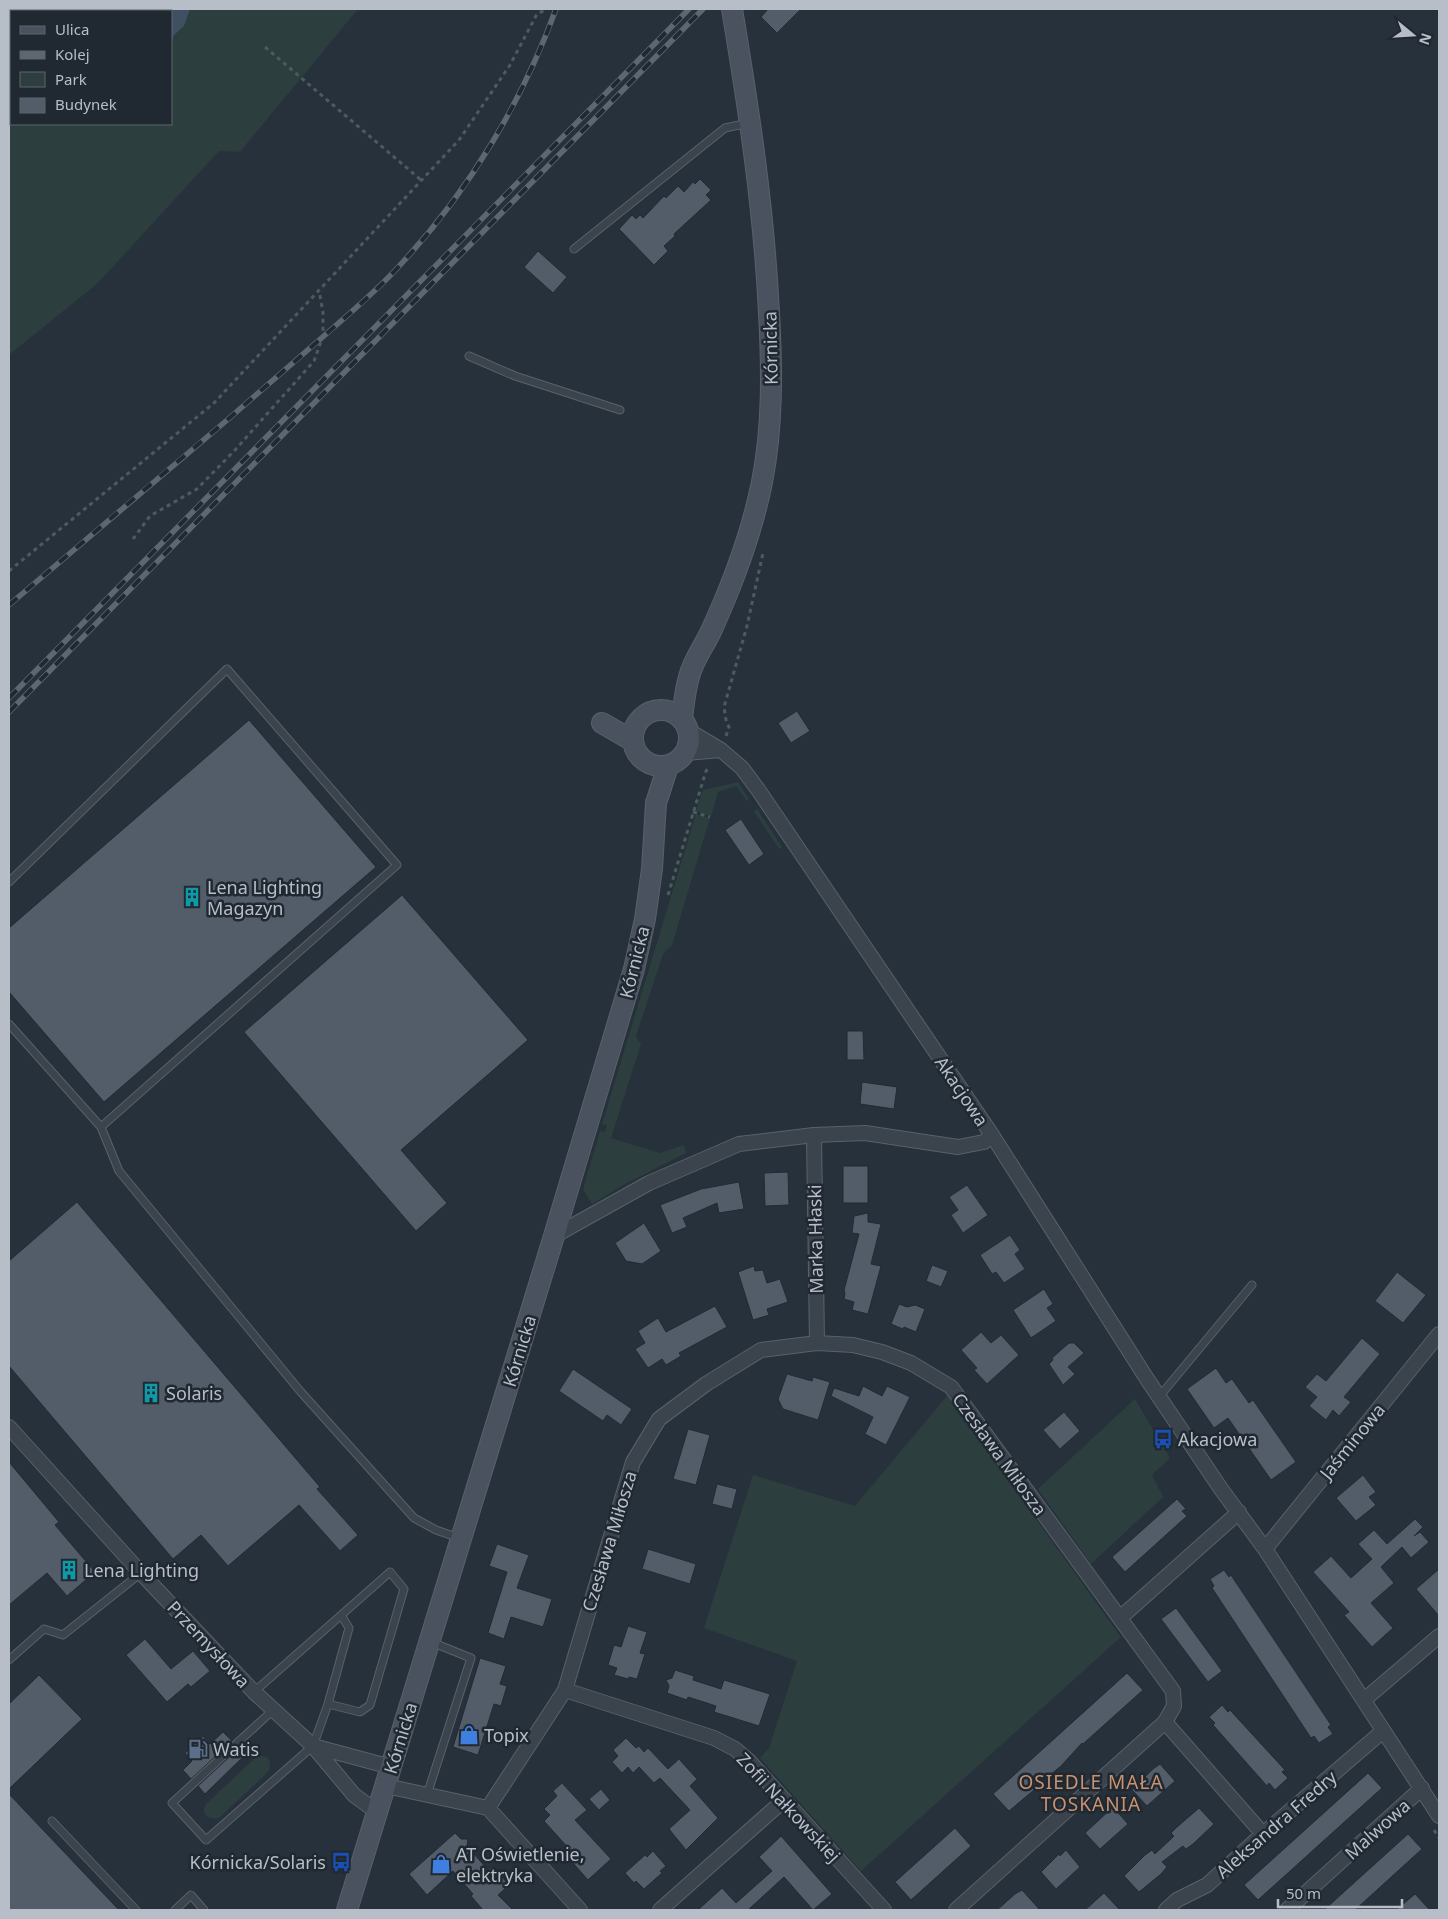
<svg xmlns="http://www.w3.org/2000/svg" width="1448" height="1919" viewBox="0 0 1448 1919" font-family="'Noto Sans',sans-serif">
<rect width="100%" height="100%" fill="#27313b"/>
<!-- green -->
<path fill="#2c3f3e" d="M190,9h168l-118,143 -21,-1 -121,132 -89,72v-282l2,1v50h160v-80l3,-9 10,-10z
M738,782l11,17 -2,2 -11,-15 -18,6 -7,24 -15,-5 7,-21z
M757,809l25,38 -3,2 -25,-38z
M696,814l14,4 -38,127 -9,9 -27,82 5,8 -30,94 49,15 24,-8 2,8 -63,32 -31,19 -9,-15 17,-58 5,1 2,-7 -5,-1z
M947,1396l174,241 -260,234 -101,-113 9,-10 28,-87 -93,-33 49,-153 102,31z
M1135,1399l35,59 -18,17 11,22 -72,67 -53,-75z
M261,1756l6,1c4,6 4,10 0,16l-48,45c-9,2 -18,-2 -14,-13l50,-47z"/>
<!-- water -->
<path fill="#3f5062" d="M9,9h45l2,2h-45v63l-2,-1z
M106,9h84l-6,17 -10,9 -3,9v-33h-63z"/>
<!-- building -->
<path fill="#535d69" stroke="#222a33" d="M768,9h33l-24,24 -16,-16z
M700,179l11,11 -5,5 5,5 -37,34 1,2 -11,10 4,5 -14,14 -35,-36 13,-14 4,4 4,-4 3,3 21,-22 2,2 12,-12 6,6 9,-10 2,2z
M538,251l29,26 -14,16 -29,-26z
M797,711l13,20 -19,12 -13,-20z
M249,720l127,147 -272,235 -95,-110v-64z
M741,819l23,35 -15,11 -24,-35z
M402,895l126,145 -127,110 46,53 -31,28 -172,-199z
M847,1031h16l1,29h-17z
M862,1082l35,5 -3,22 -34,-5z
M843,1166h25v37h-25z
M788,1172l1,33 -24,1 -1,-33z
M739,1182l5,27 -25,4 -2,-10 -34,15 4,9 -15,6 -12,-28 41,-16z
M967,1185l21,30 -25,18 -12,-18 7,-5 -9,-13z
M77,1202l243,285 -3,2 41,46 -18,16 -41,-46 -71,61 -27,-31 -28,24 -164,-193v-105z
M868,1213v9l13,2 -10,40 10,2 -13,48 -16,-4 2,-8 -10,-3 1,-5 -1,-4 15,-56 -7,-1 2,-17z
M644,1223l17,28 -19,13 -16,-3 -11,-18z
M1010,1235l10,15 -5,4 10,15 -21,14 -8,-11 -4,2 -12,-19z
M932,1265l16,6 -7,16 -15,-6z
M754,1266l1,5 8,-1 4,13 13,-4 8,23 -21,7 2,6 -16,5 -15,-48z
M1397,1272l29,23 -23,28 -28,-22z
M1044,1289l9,15 -6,4 9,13 -25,17 -18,-28z
M899,1304l8,3 8,-2 10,4 -9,23 -12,-5 -1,2 -12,-5z
M715,1306l12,21 -48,26 2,3 -15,9 -4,-6 -14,9 -13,-19 10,-6 -7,-12 20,-13 8,14z
M981,1332l10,11 10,-8 18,20 -32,29 -13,-14 3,-2 -16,-18z
M1362,1338l18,16 -36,43 7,5 -12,14 -6,-6 -7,10 -17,-14 8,-9 -12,-10 12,-13 9,7z
M1069,1343h5l10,10 -16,14 7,7 -12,11 -14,-21 4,-4 -1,-2z
M1216,1368l10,15 6,-4 17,24 4,-3 43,62 -25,18 -43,-62 -14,10 -27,-39z
M573,1369l59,40 -11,16 -14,-10 -4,6 -44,-30z
M787,1374l25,7 1,-4 17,5 -12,38 -35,-11 -5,-10z
M863,1386l19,10 5,-10 23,11 -24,48 -21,-11 8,-17 -42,-21 3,-8 25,8z
M1064,1412l16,19 -20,18 -17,-19z
M688,1429l22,6 -14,50 -23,-6z
M9,1462l50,60 -4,3 40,47 -28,24 -20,-23 -38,32z
M1363,1475l13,17 -7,5 7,8 -20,16 -20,-23z
M717,1484l20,5 -5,20 -20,-5z
M1177,1499l9,10 -4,2 5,5 -62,56 -13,-15z
M1415,1519l8,8 -9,9 6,-4 9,10 -18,16 -9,-11 -21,20 13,16 -23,20 22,25 -21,19 -28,-32 5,-3 -36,-40 18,-16 20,22 21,-19 -14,-15 16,-14 13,14z
M497,1544l32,11 -12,33 35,11 -9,28 -32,-10 -7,22 -16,-6 19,-61 -18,-6z
M648,1549l48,15 -6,20 -48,-15z
M1439,1569v47l-23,-27z
M1224,1570l5,7 2,-2 100,150 -3,2 5,7 -14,9 -5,-7 -3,2 -99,-150 2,-2 -4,-7z
M1176,1608l46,63 -14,11 -47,-63z
M628,1626l19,6 -7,21 5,1 -8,25 -8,-2 -1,2 -14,-4 3,-7 -9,-3 6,-20 7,2z
M145,1639l26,30 22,-18 17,20 -19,16 -3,-3 -21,18 -41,-47z
M480,1658l26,8 -6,18 7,2 -6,20 -7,-2 -16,51 -25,-8z
M675,1670l19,6 -1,4 28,9 3,-9 46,14 -11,32 -45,-14 2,-6 -28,-9 -1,3 -20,-7 2,-7 -3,-6 6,-2z
M1127,1673l16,17 -60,54 -1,-1 -21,23 -17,14 -5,-7 -5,17 -25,21 -16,-17z
M39,1675l43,44 -73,70v-85z
M1222,1705l6,7 2,-2 55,60 -3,2 6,6 -13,12 -6,-7 -2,3 -54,-61 2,-2 -6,-6z
M223,1732l9,9 -41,38 -8,-9 9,-9 -7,-8 18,-17 7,8z
M626,1738l10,10 3,-2 5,6 4,-4 20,21 11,-10 18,20 -7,7 28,32 -32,32 -17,-21 21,-19 -30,-32 -6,5 -15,-16 -6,6 -5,-6 -6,6 -10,-11 6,-6 -5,-6z
M239,1748l6,7 -40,39 -7,-8z
M1160,1764l15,17 -28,25 -15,-16 21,-21z
M1368,1773l14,15 -124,112 -14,-15z
M562,1783l25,27 -12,10 36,39 -23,21 -22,-25 5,-4 -27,-30 6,-6 -6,-6 13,-13 -4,-5z
M601,1789l9,11 -11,10 -10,-11z
M9,1794l110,116h-110z
M1113,1807l15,17 -28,25 -15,-16z
M1199,1808l15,16 -21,20 -7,5 -3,-3 -21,16 5,5 -6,7 -22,18 -15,-16 21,-21 7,-5 3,4 19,-18 -3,-3 6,-6z
M955,1828l16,18 -60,54 -16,-18z
M455,1833l6,6h7l-1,7 21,24 4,-4 17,19 -11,10 15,15h-30l-12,-14 2,-2 -20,-23 -26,24 -18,-21z
M1408,1834l14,15 -67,61h-31z
M781,1836l51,58 -19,16 -29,-33 -36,33h-50l24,-22 14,15 36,-32 -13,-14z
M1066,1850l14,17 -24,22 -15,-17 18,-18 1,2z
M653,1851l13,15 -6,5 2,2 -18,16 -8,-8 -2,2 -9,-10 20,-18 2,2z
M1022,1890l18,20h-43l18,-16z
M1104,1893l16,17h-35z
M1415,1894l15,16h-34z"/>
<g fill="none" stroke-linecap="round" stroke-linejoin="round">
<defs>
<path id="lane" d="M574,249l151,-121 24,-5
M469,356l46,20 105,34
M9,882l218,-213 170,196 -296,262
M9,1024l92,103 18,44 181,220 114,127 22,12 23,8
M1159,1397l93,-112
M9,1660l35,-31 19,6 78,-62
M254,1692l136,-120 14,17 -34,116 -10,7 -32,-8
M272,1711l-100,92 34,37 107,-94 15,-42 21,-76 -8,-13
M427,1795l44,-137 -40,-16
M52,1821l84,89
M175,1910l16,-15 13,15"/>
<path id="street" d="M689,731l32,19 21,18 17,23 233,344 155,244 74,110 44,60 174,267
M686,753l35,-3
M814,1135l3,208
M554,1236l95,-53 90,-39 75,-9 51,-2 93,14 26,-5 8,-7
M9,1427l132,146 113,119 59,54 41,49 23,17
M1265,1549l174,-215
M1120,1618l119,-106
M565,1690l149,48 21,11 14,12 135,149
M1364,1700l75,-64
M313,1746l78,21
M386,1786l102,22 92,102
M488,1808l77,-118 68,-228 26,-43 47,-35 55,-34 56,-7 36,2 29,7 29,11 40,24 222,304 1,15 -9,16 98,112
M660,1910l124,-110
M956,1910l209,-188
M1166,1910l11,-10 30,-15 56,-51 120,-103
M1287,1910l135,-122"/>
<path id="secondary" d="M633 738a28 28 0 1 1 56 0a28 28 0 1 1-56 0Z
M682,718c2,-14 3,-28 7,-41 4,-17 16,-32 23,-48 21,-46 40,-97 50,-147 11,-55 10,-113 7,-169 -5,-104 -20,-202 -37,-304
M602,723l31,18
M347,1910l207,-674 80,-267 11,-50 7,-50 4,-66 12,-37"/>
</defs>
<!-- lane casing -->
<use href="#lane" stroke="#59616a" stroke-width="9"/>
<!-- street casing -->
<use href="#street" stroke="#59616a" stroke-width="16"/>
<!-- secondary casing -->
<use href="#secondary" stroke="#59616a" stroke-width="22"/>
<!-- path -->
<path stroke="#4b5c5d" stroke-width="3" stroke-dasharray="4 4" stroke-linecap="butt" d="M265,47l156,133
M133,539l17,-23 47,-27 39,-40 78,-88 9,-25v-24l-4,-21
M9,571l205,-168 245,-263 51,-75 27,-51 10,-5
M726,736l3,-9 -3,-7 -2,-13 23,-81 16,-73
M693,812l17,5
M668,895l38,-124 4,-5
M1434,1830l5,8"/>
<!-- lane -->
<use href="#lane" stroke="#3b434c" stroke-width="7"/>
<!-- street -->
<use href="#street" stroke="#3b434c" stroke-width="14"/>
<!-- secondary -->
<use href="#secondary" stroke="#49525e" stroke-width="20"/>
<defs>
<path id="rail" d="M9,605c72,-61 144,-123 217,-184 33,-29 66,-57 99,-86 26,-23 53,-45 76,-71 68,-73 121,-162 155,-255
M9,698l680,-689
M9,712l694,-703"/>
</defs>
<!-- rail casing -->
<use href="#rail" stroke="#5d6772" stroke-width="5.5"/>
<!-- rail -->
<use href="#rail" stroke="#202831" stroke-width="4" stroke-dasharray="11" stroke-linecap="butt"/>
</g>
<!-- icons -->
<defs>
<symbol id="building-bare" viewBox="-9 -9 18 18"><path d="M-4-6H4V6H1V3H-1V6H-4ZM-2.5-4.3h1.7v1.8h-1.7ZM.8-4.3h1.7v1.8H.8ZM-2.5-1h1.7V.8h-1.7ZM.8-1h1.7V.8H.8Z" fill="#0f9aa8" stroke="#202831" stroke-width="2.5" paint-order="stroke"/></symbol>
<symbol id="bus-bare" viewBox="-9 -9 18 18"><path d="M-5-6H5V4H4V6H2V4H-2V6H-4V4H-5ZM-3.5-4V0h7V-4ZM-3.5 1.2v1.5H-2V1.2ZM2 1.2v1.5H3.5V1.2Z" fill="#1a4fb4" stroke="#202831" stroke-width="2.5" paint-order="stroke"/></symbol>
<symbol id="shop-bare" viewBox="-9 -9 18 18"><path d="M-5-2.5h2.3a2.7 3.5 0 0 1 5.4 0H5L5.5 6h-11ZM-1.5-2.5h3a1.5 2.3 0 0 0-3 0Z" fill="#3f7fe0" stroke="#202831" stroke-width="2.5" paint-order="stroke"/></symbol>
<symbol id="fuel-bare" viewBox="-9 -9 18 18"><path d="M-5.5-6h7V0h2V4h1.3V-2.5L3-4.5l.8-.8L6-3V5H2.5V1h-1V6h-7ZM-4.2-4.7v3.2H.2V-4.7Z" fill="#5c6f8a" stroke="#202831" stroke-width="2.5" paint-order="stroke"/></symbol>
</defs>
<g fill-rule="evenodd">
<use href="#building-bare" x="178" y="883" width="28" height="28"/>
<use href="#building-bare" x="137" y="1379" width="28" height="28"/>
<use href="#bus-bare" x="1149" y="1425" width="28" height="28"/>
<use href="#building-bare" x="55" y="1556" width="28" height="28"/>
<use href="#shop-bare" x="455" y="1721" width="28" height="28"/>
<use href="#fuel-bare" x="184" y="1735" width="28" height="28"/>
<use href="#bus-bare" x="327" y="1848" width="28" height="28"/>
<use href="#shop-bare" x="427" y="1850" width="28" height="28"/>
</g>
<g text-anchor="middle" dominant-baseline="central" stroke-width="5" stroke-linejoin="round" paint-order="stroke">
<!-- street labels -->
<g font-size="18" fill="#b7bec7" stroke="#202831">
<text transform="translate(770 348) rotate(-91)">Kórnicka</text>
<text transform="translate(634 962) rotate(-76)">Kórnicka</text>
<text transform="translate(962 1091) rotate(56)">Akacjowa</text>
<text transform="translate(815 1239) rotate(-91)">Marka Hłaski</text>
<text transform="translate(519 1351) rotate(-73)">Kórnicka</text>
<text transform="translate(1352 1441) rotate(-51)">Jaśminowa</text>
<text transform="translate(1000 1454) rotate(54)">Czesława Miłosza</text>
<text transform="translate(609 1541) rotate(-73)">Czesława Miłosza</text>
<text transform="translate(209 1644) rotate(47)">Przemysłowa</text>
<text transform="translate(400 1738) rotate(-73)">Kórnicka</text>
<text transform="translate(789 1807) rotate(47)">Zofii Nałkowskiej</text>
<text transform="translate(1276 1824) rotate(-41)">Aleksandra Fredry</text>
<text transform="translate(1377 1829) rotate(-42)">Malwowa</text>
</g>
<!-- poi labels -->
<g font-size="18" fill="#b7bec7" stroke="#202831" text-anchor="start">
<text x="207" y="887">Lena Lighting<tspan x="207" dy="21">Magazyn</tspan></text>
<text x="166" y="1393">Solaris</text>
<text x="1178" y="1439">Akacjowa</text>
<text x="84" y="1570">Lena Lighting</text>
<text x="484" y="1735">Topix</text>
<text x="213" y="1749">Watis</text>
<text x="456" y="1854">AT Oświetlenie,<tspan x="456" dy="21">elektryka</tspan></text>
<text x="326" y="1862" text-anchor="end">Kórnicka/Solaris</text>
</g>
<!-- neighbourhood labels -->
<g font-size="19" letter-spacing="1" fill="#c89271" stroke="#202831">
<text x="1091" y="1782">OSIEDLE MAŁA<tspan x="1091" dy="22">TOSKANIA</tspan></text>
</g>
</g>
<!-- border -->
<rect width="1448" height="1919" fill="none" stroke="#b7bec7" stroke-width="20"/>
<!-- legend -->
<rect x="10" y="10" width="162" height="115" fill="#202831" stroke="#5c646d"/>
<rect x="20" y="26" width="25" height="8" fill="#49525e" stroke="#5c646d"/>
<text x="55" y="35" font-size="15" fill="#b7bec7">Ulica</text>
<rect x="20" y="51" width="25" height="8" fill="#5d6772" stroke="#5c646d"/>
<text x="55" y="60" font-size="15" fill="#b7bec7">Kolej</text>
<rect x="20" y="72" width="25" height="15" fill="#2c3f3e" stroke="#5c646d"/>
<text x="55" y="85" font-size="15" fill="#b7bec7">Park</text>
<rect x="20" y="98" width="25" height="15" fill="#535d69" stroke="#5c646d"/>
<text x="55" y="110" font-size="15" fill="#b7bec7">Budynek</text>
<!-- north arrow -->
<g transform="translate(1413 35) rotate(108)" stroke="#202831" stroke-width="4" paint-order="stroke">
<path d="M0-4L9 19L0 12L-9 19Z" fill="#b7bec7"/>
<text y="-8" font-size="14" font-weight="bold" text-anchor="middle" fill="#b7bec7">N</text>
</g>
<!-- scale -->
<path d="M1278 1899v8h124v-8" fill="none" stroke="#b7bec7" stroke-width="2.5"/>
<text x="1286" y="1899" font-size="15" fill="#b7bec7" stroke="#202831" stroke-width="4" paint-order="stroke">50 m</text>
</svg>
